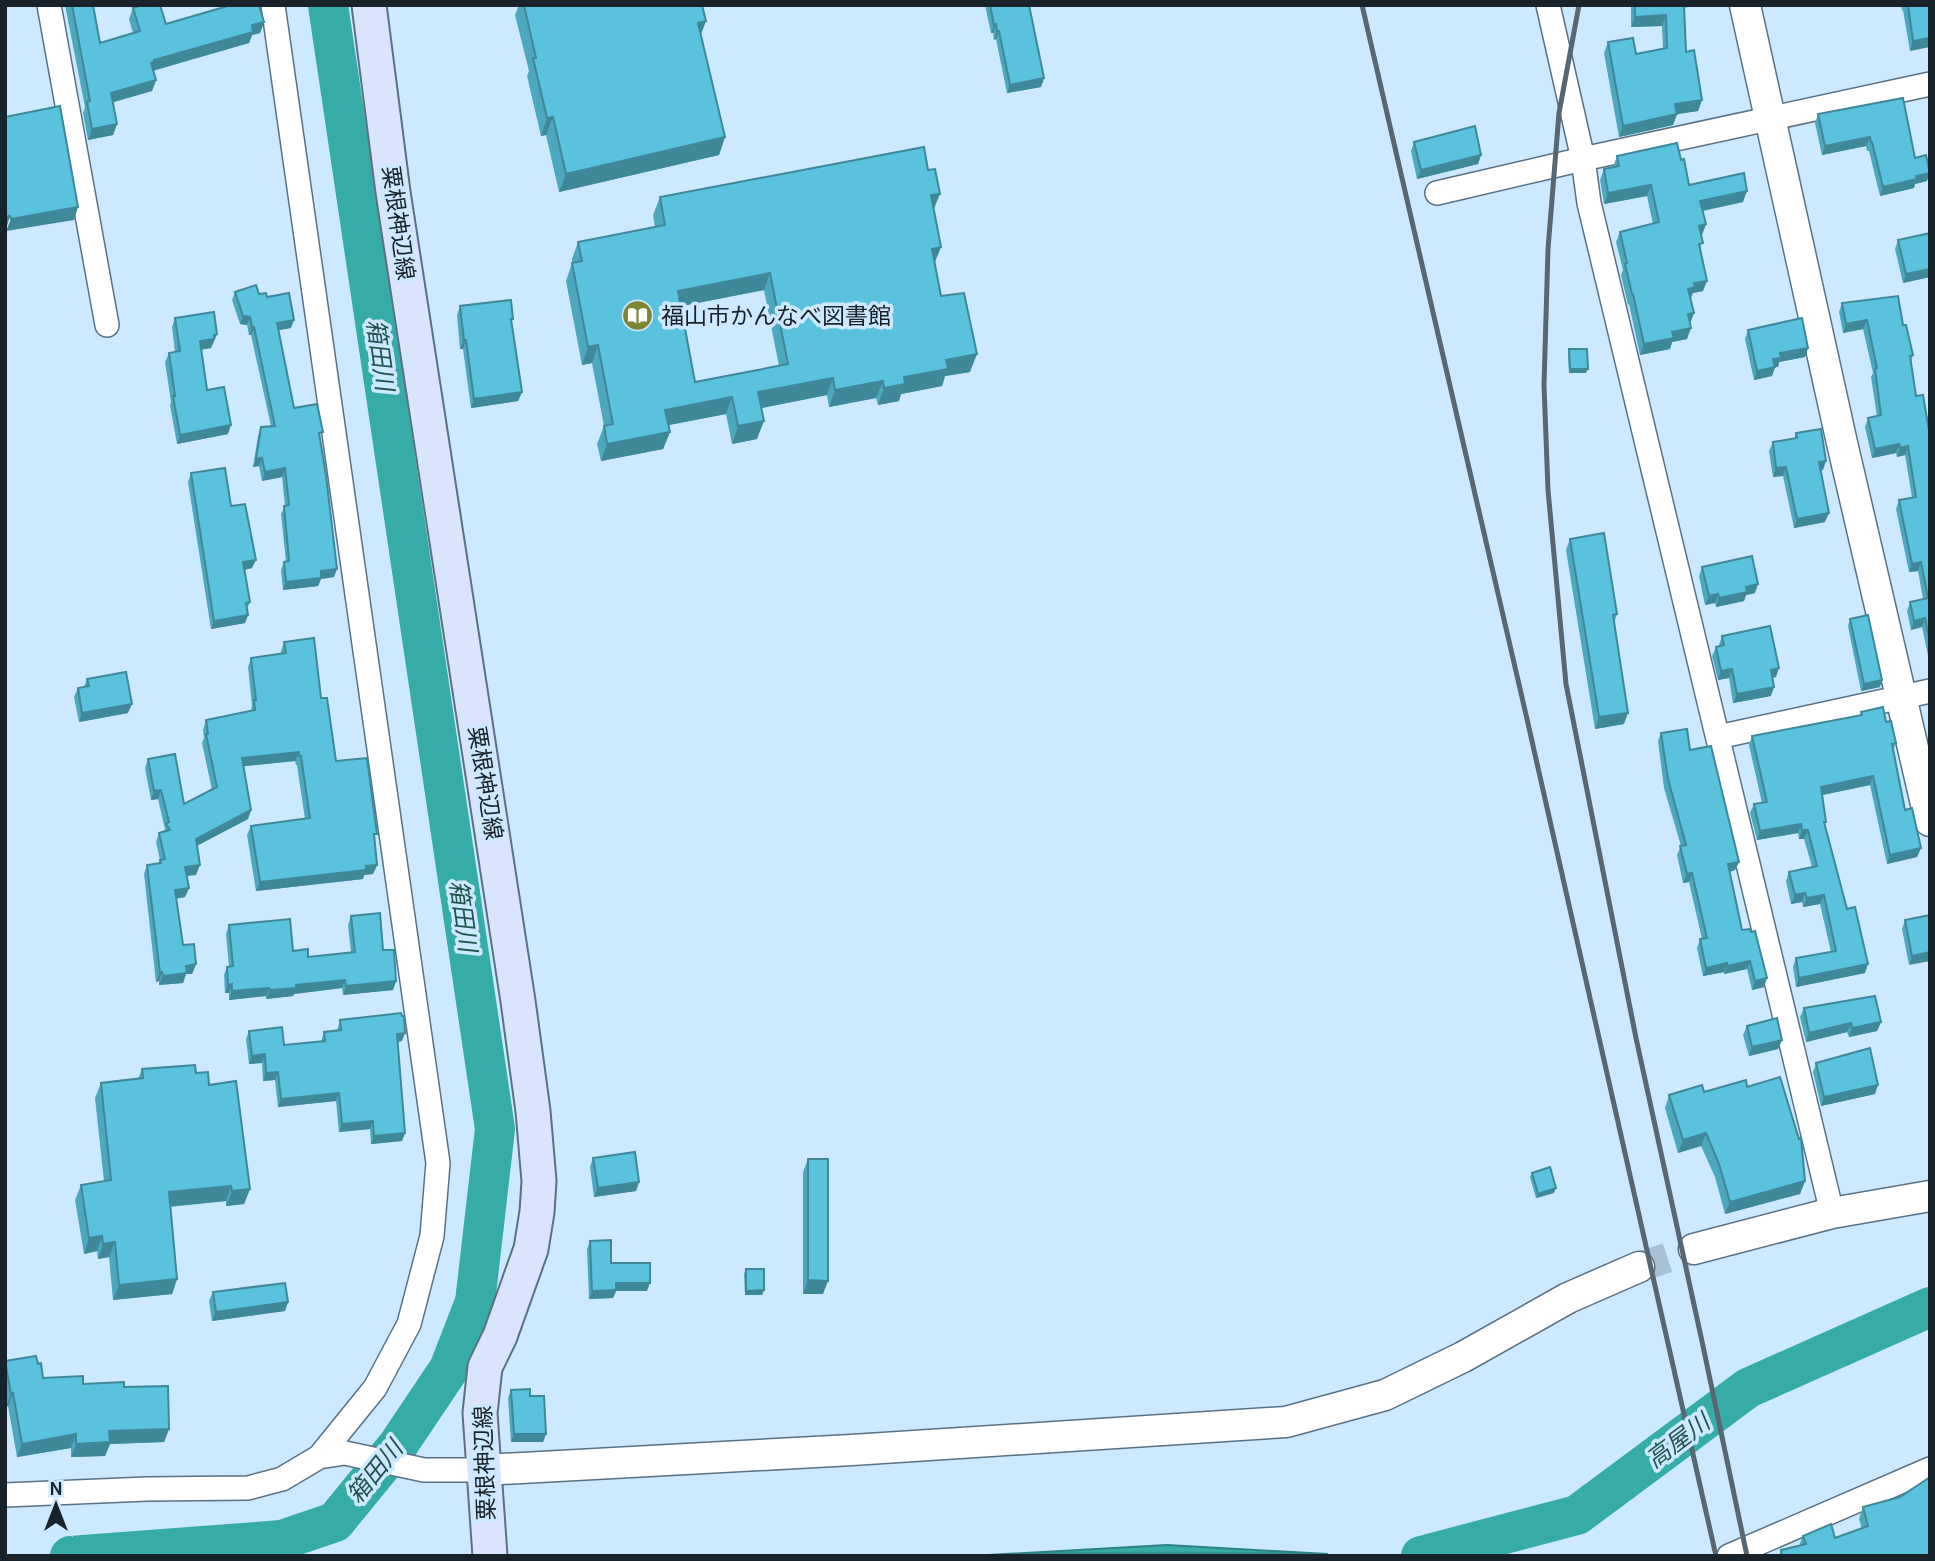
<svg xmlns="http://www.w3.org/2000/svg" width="1935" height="1561" viewBox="0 0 1935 1561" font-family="Karla,'Noto Sans JP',sans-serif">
<defs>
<pattern id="water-rules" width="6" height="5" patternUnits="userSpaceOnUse" patternTransform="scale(1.75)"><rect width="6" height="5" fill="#35aca7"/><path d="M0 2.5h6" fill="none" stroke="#2c8c88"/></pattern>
</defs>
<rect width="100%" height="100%" fill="#cde9ff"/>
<!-- water -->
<path fill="url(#water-rules)" stroke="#2c8382" stroke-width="2" d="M1167,1545l160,9v2h-356z"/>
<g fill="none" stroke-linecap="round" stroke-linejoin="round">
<!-- river -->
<path stroke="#35aca7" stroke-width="40" d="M70,1556l212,-16 53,-18 63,-77 51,-76 26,-67 20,-173 -167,-1124
M1421,1556l156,-41 171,-127 182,-81"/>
<!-- tertiary-tunnel -->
<path stroke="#a9c1d4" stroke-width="30" stroke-dasharray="30 15" stroke-linecap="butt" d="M1639,1267l55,-18"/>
<defs>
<path id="minor" d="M49,5l58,320
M273,5l165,1158 -6,73 -23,88 -34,64 -56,69
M1548,5l35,154 6,44c80,337 163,673 243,1010
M1437,193l146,-34 347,-75
M1718,737l212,-46
M5,1495l142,-6 101,-1 34,-9 37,-22 26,-4 79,17h60
M1729,1556l201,-87"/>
<path id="tertiary" d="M1745,5l97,438 88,378
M1694,1249l138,-36 98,-17
M484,1470l368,-20 434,-28 99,-27 78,-38 105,-59 71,-31"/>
<path id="secondary" d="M369,5l24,187 125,809 15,110 6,70 -2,31 -6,37 -31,87 -15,31 -5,46 10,143"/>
</defs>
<!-- minor casing -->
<use href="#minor" stroke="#587184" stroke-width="26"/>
<!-- tertiary casing -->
<use href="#tertiary" stroke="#587184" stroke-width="33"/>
<!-- secondary casing -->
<use href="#secondary" stroke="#587184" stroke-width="37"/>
<!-- minor -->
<use href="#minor" stroke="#fff" stroke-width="23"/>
<!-- tertiary -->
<use href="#tertiary" stroke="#fff" stroke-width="30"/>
<!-- secondary -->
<use href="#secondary" stroke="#dae4fd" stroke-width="33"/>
<!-- rail -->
<path stroke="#566773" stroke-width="5" d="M1362,5l165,714 189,837
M1579,5l-20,108 -11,136 -4,136 4,105 18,194 70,354 67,308 44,210"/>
</g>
<!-- wall -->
<path fill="#4da7bd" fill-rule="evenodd" d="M65,5h28l7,38 33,-10 -4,-14 4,-11 33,16 98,-2 -4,11 -8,2 -3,8 -96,28 3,9 -4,11 -39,11 4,22 -4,11 -25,5 -5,-27 2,-6z
M519,5h183l4,16 -5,13 24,103 -6,18 -160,37 -13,-57 -5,1 -14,-60 2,-5 -14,-56z
M985,5h44l15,73 -3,9 -34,6 -11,-54 -2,1 -1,-7h-2z
M1631,5h58l-1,2 -4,1 2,44 16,48 -4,11 -21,3 -4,11 -54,12 -15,-84 4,-11 28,12 27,-5 -1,-23 -31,1z
M1901,5h29l-20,46 -7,-41 -1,1z
M1818,114l97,44 12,23 -12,3 -1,4 -34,8 -11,-45h-2l-1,-5 -44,9 -7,-32z
M1414,142l67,13 -3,9 -61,15 -6,-28z
M1617,156l64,4 8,25 54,17 -40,9 3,13 -5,12v14l2,41 -10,2 -3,5v24l-3,17 -15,3 -2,7 -30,6 -11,-51 -1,1 -7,-30 2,-5 -7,-28 4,-10 33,-8 -6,-28 -43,8 -4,-24 4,-11 9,-2z
M660,197l274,13 7,37 -7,17 7,32 29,76 -25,4 -3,10 -41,8 -2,7 -21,4 -2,-7 -47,9 -2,-12 -66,13 -4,31 -25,5 -6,-30 -58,11 2,7 -7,17 -62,12 -4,-17 7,-18 -12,-63 -10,2 -16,-84 6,-18v-4l6,-17 77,-15 -2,-12zM764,290l15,76 -84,16 -14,-76z
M1930,233v44l-27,6 -8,-34 3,-9z
M235,292l24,2 8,3 24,31 -13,2 16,78 26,32 14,137 -13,2 -3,7 -35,4 -2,-20 3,-8h2l-5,-48 4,-8 -3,-29 -20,4 -3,-15 -6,1 5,-31 3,-9 10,-1 -20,-91h-2l-2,-10 -7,-1 -8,-24z
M1842,303l61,22 10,30 -2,6 5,35 14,40v229l-8,-38 -11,3 -4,-19 3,-9 13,-3 -5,-28 -9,1 -13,-63 3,-9 13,-3 -7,-42 -8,2 -1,-4 -24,5 -7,-31 3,-9 9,-2 -6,-39 2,-4 -10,-44 -20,4 -4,-21z
M460,306l52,18 10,68 -4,9 -47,7 -8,-59h-3l-3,-34z
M175,318l42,16 -6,14 -10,2 6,40 21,44 -51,10 -7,-39 1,-3 -6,-40 4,-9 6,-1 -3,-25z
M1748,330l60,18 -3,9 -26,5 -1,5h-3l-3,9 -18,4 -9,-41z
M1569,349l17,24h-17l-1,-20z
M1796,433l27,37h-3l5,52 -31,6 -11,-52 -10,1 -4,-26 4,-9 21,-3z
M191,473l40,33 21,62 -8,2 6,32 -3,7 1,6 -3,8 -34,6 -23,-147z
M1570,539l47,75 -3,9 10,101 -29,5 -29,-179z
M1702,567l53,26 -9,2 -2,6 -28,6 -1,-4 -10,2 -6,-29z
M1850,619l30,68 -19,4 -13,-65z
M1722,636l54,41 -4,1 -1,18 -38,7 -4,-25 -11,2 -6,-24 4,-9h3v-2z
M284,642l37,56 15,63 38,80 3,24 -4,9 -9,1 -1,4 -107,12 -9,-56 4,-9 54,-7 -8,-54h-1l-1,-4 -52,5 8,44 -3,9 -51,26 -1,30 -9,1 2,12 -4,9 -9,2 7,46 13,19 -4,10h-6l-3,9 -24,2v-4l-3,1 -12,-108 3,-9 12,-2 1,-3 -4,-18 3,-9 5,-2 1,-2 -7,-30 -7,1 -6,-32 3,-9 36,45 28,-14 -10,-47 2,-5 -1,-8 3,-10 45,-9 1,-6 -4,-38 3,-9 30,-4v-3z
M87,679l41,34 -49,9 -5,-25 4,-9 6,-1z
M1861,712l25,10 10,21 -3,8 12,59 16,38 -4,9 -30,7 -17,-79 -48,10 3,31 40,147 -69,14 -3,-20 3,-9 35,-6 -11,-48 -17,3 -1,-5 -11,2 -5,-23 3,-9 23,-5 -8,-28h-5l-1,-6 -41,7 -7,-27 4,-9 8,-1 -13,-58 3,-9 108,-21z
M1661,733l29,17 49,112 -4,8 -5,2 12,58 22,57 -12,3 -5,-21 -23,5v-2l-21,4 -6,-28 3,-9h2l-13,-57 -6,1 -6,-28 4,-9 -17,-58 -6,-47z
M1930,915l-21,50 -7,-36 3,-9z
M351,916l32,34 13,31 -3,9 -50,5 -1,-7 -48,6 -1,2 -27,3v-3l-37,4v-7h-4l-1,-18 3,-8 2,-1 -3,-32 3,-9 79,32 43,-5 -3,-27z
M1804,1008l77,14 -4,9 -28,6 -2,-5 -41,10 -6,-25z
M340,1020l62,21 -4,1 7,91 -3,8 -31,3 -1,-15 -31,3 -3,-31 -58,6 -3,-27 -12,1 -1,-18 -13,1 -3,-25 3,-8 35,14 37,-3 3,-10 13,-1z
M1747,1026l35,14 -4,9 -29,7 -6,-21z
M1816,1063l59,31 -54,12 -8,-34z
M142,1069l54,4 13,12 41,104 -6,15 -18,2v-5l-56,6 7,72 -5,15 -59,6 -4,-43 -11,2 -1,-8 -13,3 -9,-54 6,-15 23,-4 -9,-83 6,-15 37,-4z
M1747,1087l58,94 -5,13 -75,20 -10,-37 -14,-31 -23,7 -13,-45 4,-13z
M593,1158l46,24 -3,9 -42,6 -4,-30z
M808,1159l15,135h-20v-122z
M1532,1173l22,20 -18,5 -6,-21z
M590,1241l21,22 36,28h-31l-3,7 -24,1 -2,-50z
M746,1269l18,21 -2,5h-17l-1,-21z
M213,1292l75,10 -3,9 -73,10 -3,-20z
M5,1361l33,3 5,14 40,6 41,3 45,42 -5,13 -54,2 -5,12 -34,1v-9l-54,9 -9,-51 -2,1 -1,-4z
M511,1390l19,6 16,38 -3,8h-32l-3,-44z
M1863,1507l67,49h-151l2,-6 18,-4 4,-10 32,2 27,-9 -3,-10z"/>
<!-- shaded-wall -->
<path fill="#3e889a" d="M1666,15l-4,11 -31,1 4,-10z
M706,21l-7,18 -1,-16z
M264,22l-4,11 -8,2 -3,8 -98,28v-8l3,-3z
M996,24l-3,9h-2l3,-8z
M997,31h2l-3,8 -2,1z
M1930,38v9l-20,4 3,-10z
M1044,78l-3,9 -34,6 3,-8z
M156,80l-4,11 -45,13 4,-11z
M1702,100l-4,11 -27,4 4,-11z
M1677,114l-4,11 -54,12 4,-11z
M553,117l-7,18 -5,1 6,-18z
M117,124l-4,11 -25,5 4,-11z
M725,137l-6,18 -160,37 7,-18z
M1870,137l-4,9 -44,9 3,-9z
M1481,155l-3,9 -61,15 4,-9z
M1930,173l-3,8 -12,3 -1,4 -34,8 3,-9 33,-11z
M1651,185l-4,11 -43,8 4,-11z
M1747,191l-4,11 -47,10 4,-11z
M940,194l-7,17 -2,-16z
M78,207l-4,13 -68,11 5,-12z
M10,216l-4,13h-1v-12z
M1706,224l-4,11 -7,2 4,-11z
M941,247l-7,17 -2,-15z
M1930,269v8l-27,6 3,-9z
M770,273l-6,17 -92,18 6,-17z
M1707,281l-4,10 -10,2 -2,5 -7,1 4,-10 6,-6z
M1694,313l-4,11 -2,-10z
M243,316l7,1 -3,8 -7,-1z
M294,320l-3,8 -17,3 3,-8z
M1867,320l-4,9 -20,4 3,-9z
M252,327h2l-3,8h-2z
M1691,328l-4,11 -15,3 -2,7 -30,6 4,-11 28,-12z
M217,334l-6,14 -14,2 3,-9z
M464,340h2l-3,9h-3z
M598,345l-6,18 -10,2 6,-18z
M1808,348l-3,9 -26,5 -1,5h-3l-3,9 -18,4 3,-9 23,-18z
M977,354l-7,18 -25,4 -3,10 -41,8 -2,7 -21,4 6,-17 20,-11 42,-17z
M1570,369h18l-2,4h-17z
M833,378l-6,17 -75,15 6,-18z
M883,381l-7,17 -47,9 6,-17z
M522,392l-4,9 -47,7 3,-9z
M732,397l-6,17 -67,13 6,-17z
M764,421l-7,18 -25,5 6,-18z
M231,425l-3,9 -51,10 3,-9z
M670,432l-7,17 -62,12 6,-17z
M1899,444l-3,9 -24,5 3,-9z
M1908,446l-3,9 -8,2 3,-9z
M262,458l-3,8 -6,1 3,-8z
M1826,461l-3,9 -8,1 4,-9z
M1786,467l-3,9 -10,1 3,-9z
M285,468l-3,9 -20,4 3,-9z
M1829,513l-4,9 -31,6 3,-9z
M256,560l-4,8 -12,3 3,-9z
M1921,562l-3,9 -9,1 3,-8z
M337,569l-3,8 -13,2 -3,7 -35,4 3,-8 35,-11z
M1758,584l-3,9 -9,2 -2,6 -28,6 3,-9 27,-11z
M1718,594l-3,9 -10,2 4,-9z
M248,615l-3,8 -34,6 3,-8z
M1925,618l-3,9 -11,3 3,-9z
M1779,668l-3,9 -9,2 4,-9z
M1732,669l-3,9 -11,2 3,-9z
M1882,680l-2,7 -19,4 3,-7z
M1774,687l-3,9 -38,7 4,-9z
M132,704l-4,9 -49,9 3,-9z
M1628,713l-4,11 -29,5 4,-12z
M299,752l-4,9 -57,6 4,-9z
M1873,776l-3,9 -52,11 3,-9z
M161,790l-3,9 -7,1 3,-9z
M251,810l-3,9 -55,29 3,-9z
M1801,824l-3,9 -41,7 3,-9z
M1802,830h6l-4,9h-5z
M1921,848l-4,9 -30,7 3,-9z
M1739,862l-4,8 -10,3 3,-9z
M200,865l-4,10 -14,1 3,-9z
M377,865l-4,9 -9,1 -1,4 -107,12 4,-9z
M1692,873l-3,9 -6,1 4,-9z
M189,888l-4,9 -13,2 3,-9z
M1805,893l-3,9 -11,2 4,-9z
M1824,895l-4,9 -17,3 4,-9z
M1930,952v9l-21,4 3,-9z
M1750,961l-3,8 -23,5 3,-8z
M1727,963l-3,9 -21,4 3,-8z
M196,964l-4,10h-6l-3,9 -24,2 4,-9 23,-10z
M1868,964l-3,9 -69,14 3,-9z
M162,972l-3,9 -3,1 4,-9z
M1767,978l-3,9 -12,3 3,-9z
M345,980l-3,8 -48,6 -1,2 -27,3 4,-9 26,-5z
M396,981l-3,9 -50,5 3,-9z
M232,984l-3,9h-4l3,-8z
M269,988l-3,8 -37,4 3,-9z
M1881,1022l-4,9 -28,6 3,-9z
M1851,1023l-4,9 -41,10 3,-9z
M405,1033l-3,8 -8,1 3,-8z
M1782,1040l-4,9 -29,7 3,-9z
M265,1054l-3,9 -13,1 3,-8z
M278,1072l-3,8 -12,1 3,-8z
M1878,1085l-3,9 -54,12 3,-9z
M339,1093l-3,8 -58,6 3,-8z
M373,1121l-3,8 -31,3 3,-8z
M405,1133l-3,8 -31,3 3,-8z
M1706,1133l-5,13 -23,7 5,-13z
M1805,1181l-5,13 -75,20 5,-12z
M639,1182l-3,9 -42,6 4,-9z
M231,1186l-5,15 -63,6 6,-15z
M1556,1188l-2,5 -18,5 2,-4z
M250,1189l-6,15 -18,2 6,-15z
M102,1236l-5,15 -13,3 5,-16z
M115,1242l-6,15 -11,2 5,-15z
M177,1279l-5,15 -59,6 6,-15z
M808,1280l20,1 -5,13h-20z
M616,1283h34l-3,8h-31l-3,7 -24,1 3,-8z
M764,1290l-2,5h-17l1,-4z
M288,1302l-3,9 -73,10 4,-9z
M13,1393l-5,13 -2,1 5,-13z
M169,1429l-5,13 -54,2 -5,12 -34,1 5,-13 33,-13z
M76,1434l-5,14 -54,9 5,-13z
M514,1434h32l-3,8h-32z"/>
<!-- building -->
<path fill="#59c2dc" stroke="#3e889a" stroke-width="2" fill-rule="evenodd" d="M72,5h21l7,38 40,-12 -7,-23 9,-3h18l6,19 65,-19h28l5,17 -12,3 1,7 -99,28v2l-3,1 5,17 -45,13 6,31 -25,5 -5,-27 3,-1z
M524,5h178l4,16 -8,2 27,114 -159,37 -13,-57 -6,1 -14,-60h3z
M990,5h39l15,73 -34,7 -11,-54h-2l-1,-7 -2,1z
M1635,5h49l2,47 8,-2 8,50 -27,4 2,10 -54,12 -15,-84 25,-4 3,16 31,-6 -1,-33 -31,2z
M1908,5h22v33l-17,3z
M1903,98l12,60 11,-3 4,18 -14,3 1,3 -34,8 -11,-45h-1l-1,-5 -45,9 -7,-32z
M60,106l18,101 -67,12 -1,-3 -5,1v-100z
M1475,126l6,29 -60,15 -7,-28z
M1677,143l4,17 3,-1 5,26 55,-12 3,18 -47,10 6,23 -7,2 4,17 -4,1 8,37 -13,2 1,4 -7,2 6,24 -6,1 3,14 -19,4 2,6 -30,6 -11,-50h-1l-7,-30 2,-1 -7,-31 39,-10 -8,-37 -43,8 -4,-24 15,-3 -2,-10z
M924,147l4,23 7,-1 5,25 -9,1 10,52 -9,2 9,47 23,-3 13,61 -31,6 2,9 -44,8 1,7 -21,4 -1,-7 -48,9 -2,-12 -75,14 6,29 -26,5 -6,-29 -67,13 5,22 -63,12 -3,-18 9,-2 -15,-79 -10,2 -16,-84 10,-2 -4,-19 87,-17 -5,-28zM770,273l18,91 -93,18 -17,-91z
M1930,233v36l-24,5 -8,-34z
M256,285l3,9 7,-1 1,4 22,-4 5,27 -17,3 17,85 23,-4 6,28 -4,1 7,42 11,94 -16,2v7l-35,4 -2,-20 5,-1 -5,-55 5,-1 -4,-37 -20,4 -3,-14 -6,1 5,-32 14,-1 -21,-99h-2l-2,-10 -7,-1 -8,-24z
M1898,296l5,29h3l7,30 -3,1 6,40 7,-1 7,41v206l-5,-24 -11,3 -4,-19 18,-4 -7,-36 -9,2 -13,-64 17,-3 -8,-51 -8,2 -1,-4 -24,5 -7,-31 13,-3 -6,-46 2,-1 -10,-48 -21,4 -4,-21z
M511,300l2,19h-2l11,73 -48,7 -8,-59h-2l-4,-34z
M214,312l3,22 -3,1v4l-14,2 7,49 17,-3 7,38 -51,10 -7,-39h2l-6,-43 11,-2 -5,-33z
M1802,318l6,30 -28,5 1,5 -8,1 2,8 -18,4 -9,-41z
M1569,349h18l1,20h-18z
M1821,429l5,32 -7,1 10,51 -32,6 -11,-52 -10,1 -3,-26 24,-4 -1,-5z
M225,468l6,38 14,-2 11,56 -13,2 7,40 -4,1 2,12 -34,6 -23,-148z
M1604,533l13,81 -4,1 15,98 -29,4 -29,-178z
M1752,556l6,28 -12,3 1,5 -28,6 -1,-4 -9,2 -7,-29z
M1868,615l14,65 -18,4 -14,-65z
M1770,626l9,42 -8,2 3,17 -37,7 -5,-25 -11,2 -5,-24 8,-2 -2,-9z
M314,638l7,60h6l9,63 31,-3 10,76h-3l3,31 -11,1v4l-106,12 -9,-56 59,-8 -9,-62h-2v-4l-57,6 9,52 -55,29 4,26 -15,2 4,21 -14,2 8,55 11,-1 2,20 -10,2 1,7 -24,3 -1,-4 -2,1 -13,-108 14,-2 -1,-3 5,-1 -6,-26 11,-3 -4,-6 3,-2 -8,-32 -7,1 -6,-32 27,-5 9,50 33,-17 -11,-53h2l-2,-14 49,-10 -1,-10h2l-5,-42 35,-5 -2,-11z
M126,672l6,32 -50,9 -4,-25 11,-2 -2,-7z
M1883,707l3,15 5,-1 5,22 -4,1 13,66 7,-2 9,40 -31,7 -17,-79 -52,11 5,35h-2l23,87 8,-2 13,57 -69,14 -3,-20 40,-7 -12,-56 -17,3 -2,-5 -10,2 -6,-23 28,-6 -9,-36h-6l-1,-6 -41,7 -6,-27 13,-2 -15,-66 110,-21 -1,-3z
M1687,729l3,21 21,-4 28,116 -11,2 14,66 8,-1 1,3 4,-1 12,47 -12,3 -5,-20 -23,5v-3l-21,5 -6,-29 7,-1 -15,-65 -5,1 -7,-28 6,-1 -18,-66 -7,-46z
M380,913l3,37h11l2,31 -50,5 -1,-6 -49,5v3l-26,2 -1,-2 -37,3v-7l-4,1 -1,-18 6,-1 -4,-41 61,-6 3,32 15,-2v8l47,-5 -4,-36z
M1930,915v37l-18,4 -7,-36z
M1875,996l6,26 -29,6 -1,-5 -42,10 -5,-25z
M401,1013l1,3h2l1,17 -8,1 8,99 -31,3 -1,-15 -31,3 -3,-31 -58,6 -3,-27 -12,1 -1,-19 -13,2 -3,-25 33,-4 2,18 41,-4 -1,-9 17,-2 -1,-10z
M1777,1018l5,22 -30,7 -5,-21z
M1870,1048l8,37 -54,12 -8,-34z
M195,1065l1,8 12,-1 1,13 27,-4 14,108 -18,2 -1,-5 -62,6 8,87 -58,6 -4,-43 -12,2 -1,-8 -13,2 -8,-53 30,-5 -10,-97 42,-5 -1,-9z
M1780,1077l19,62 2,-1 4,43 -75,21 -11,-38 -13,-31 -23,7 -14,-45 33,-10 2,7 42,-12 1,7z
M635,1152l4,30 -41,6 -5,-30z
M808,1159h20v122l-20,-1z
M1550,1167l6,21 -18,6 -6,-21z
M611,1240v23h39v20h-34v7l-24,1 -2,-50z
M746,1269h18v21l-18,1z
M285,1283l3,19 -72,10 -3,-20z
M36,1356l2,8 3,-1 2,15 40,-2v8l41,-2v5l44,-1 1,43 -60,2 1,11 -34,2v-10l-54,10 -9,-51 -2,1 -6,-33z
M530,1389v7h14l2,38h-32l-3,-44z
M1930,1477v79h-148l-1,-6 25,-6 -3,-8 28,-12 4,14 33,-12 -5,-19 37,-10z"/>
<!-- icons -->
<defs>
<symbol id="library-disc" viewBox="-11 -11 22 22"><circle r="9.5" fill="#7e8531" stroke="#cde9ff"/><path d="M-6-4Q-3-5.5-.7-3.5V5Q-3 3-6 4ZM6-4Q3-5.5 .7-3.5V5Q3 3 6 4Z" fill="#fff"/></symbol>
</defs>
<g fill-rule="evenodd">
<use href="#library-disc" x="620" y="298" width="35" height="35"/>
</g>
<g text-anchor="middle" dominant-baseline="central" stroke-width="7" stroke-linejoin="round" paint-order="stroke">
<!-- street labels -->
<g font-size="23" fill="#18222a" stroke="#cde9ff">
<text transform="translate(398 223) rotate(82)">粟根神辺線</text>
<text transform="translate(485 783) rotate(81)">粟根神辺線</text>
<text transform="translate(485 1463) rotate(-92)">粟根神辺線</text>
</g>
<!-- poi labels -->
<g font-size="23" fill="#18222a" stroke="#cde9ff" text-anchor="start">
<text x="661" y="316">福山市かんなべ図書館</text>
</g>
<!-- water labels -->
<g font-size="24" font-style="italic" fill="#215350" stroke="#cde9ff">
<text transform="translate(380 355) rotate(82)">箱田川</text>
<text transform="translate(463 916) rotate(82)">箱田川</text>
<text transform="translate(1678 1441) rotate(-37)">高屋川</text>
<text transform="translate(375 1472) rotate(-51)">箱田川</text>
</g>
</g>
<!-- border -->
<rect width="1935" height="1561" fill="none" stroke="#18222a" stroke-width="14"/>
<!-- north arrow -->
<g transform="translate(56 1505)" stroke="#cde9ff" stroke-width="5" paint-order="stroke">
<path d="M0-5L12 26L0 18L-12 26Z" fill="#18222a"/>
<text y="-10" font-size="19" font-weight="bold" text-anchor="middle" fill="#18222a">N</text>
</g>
</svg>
